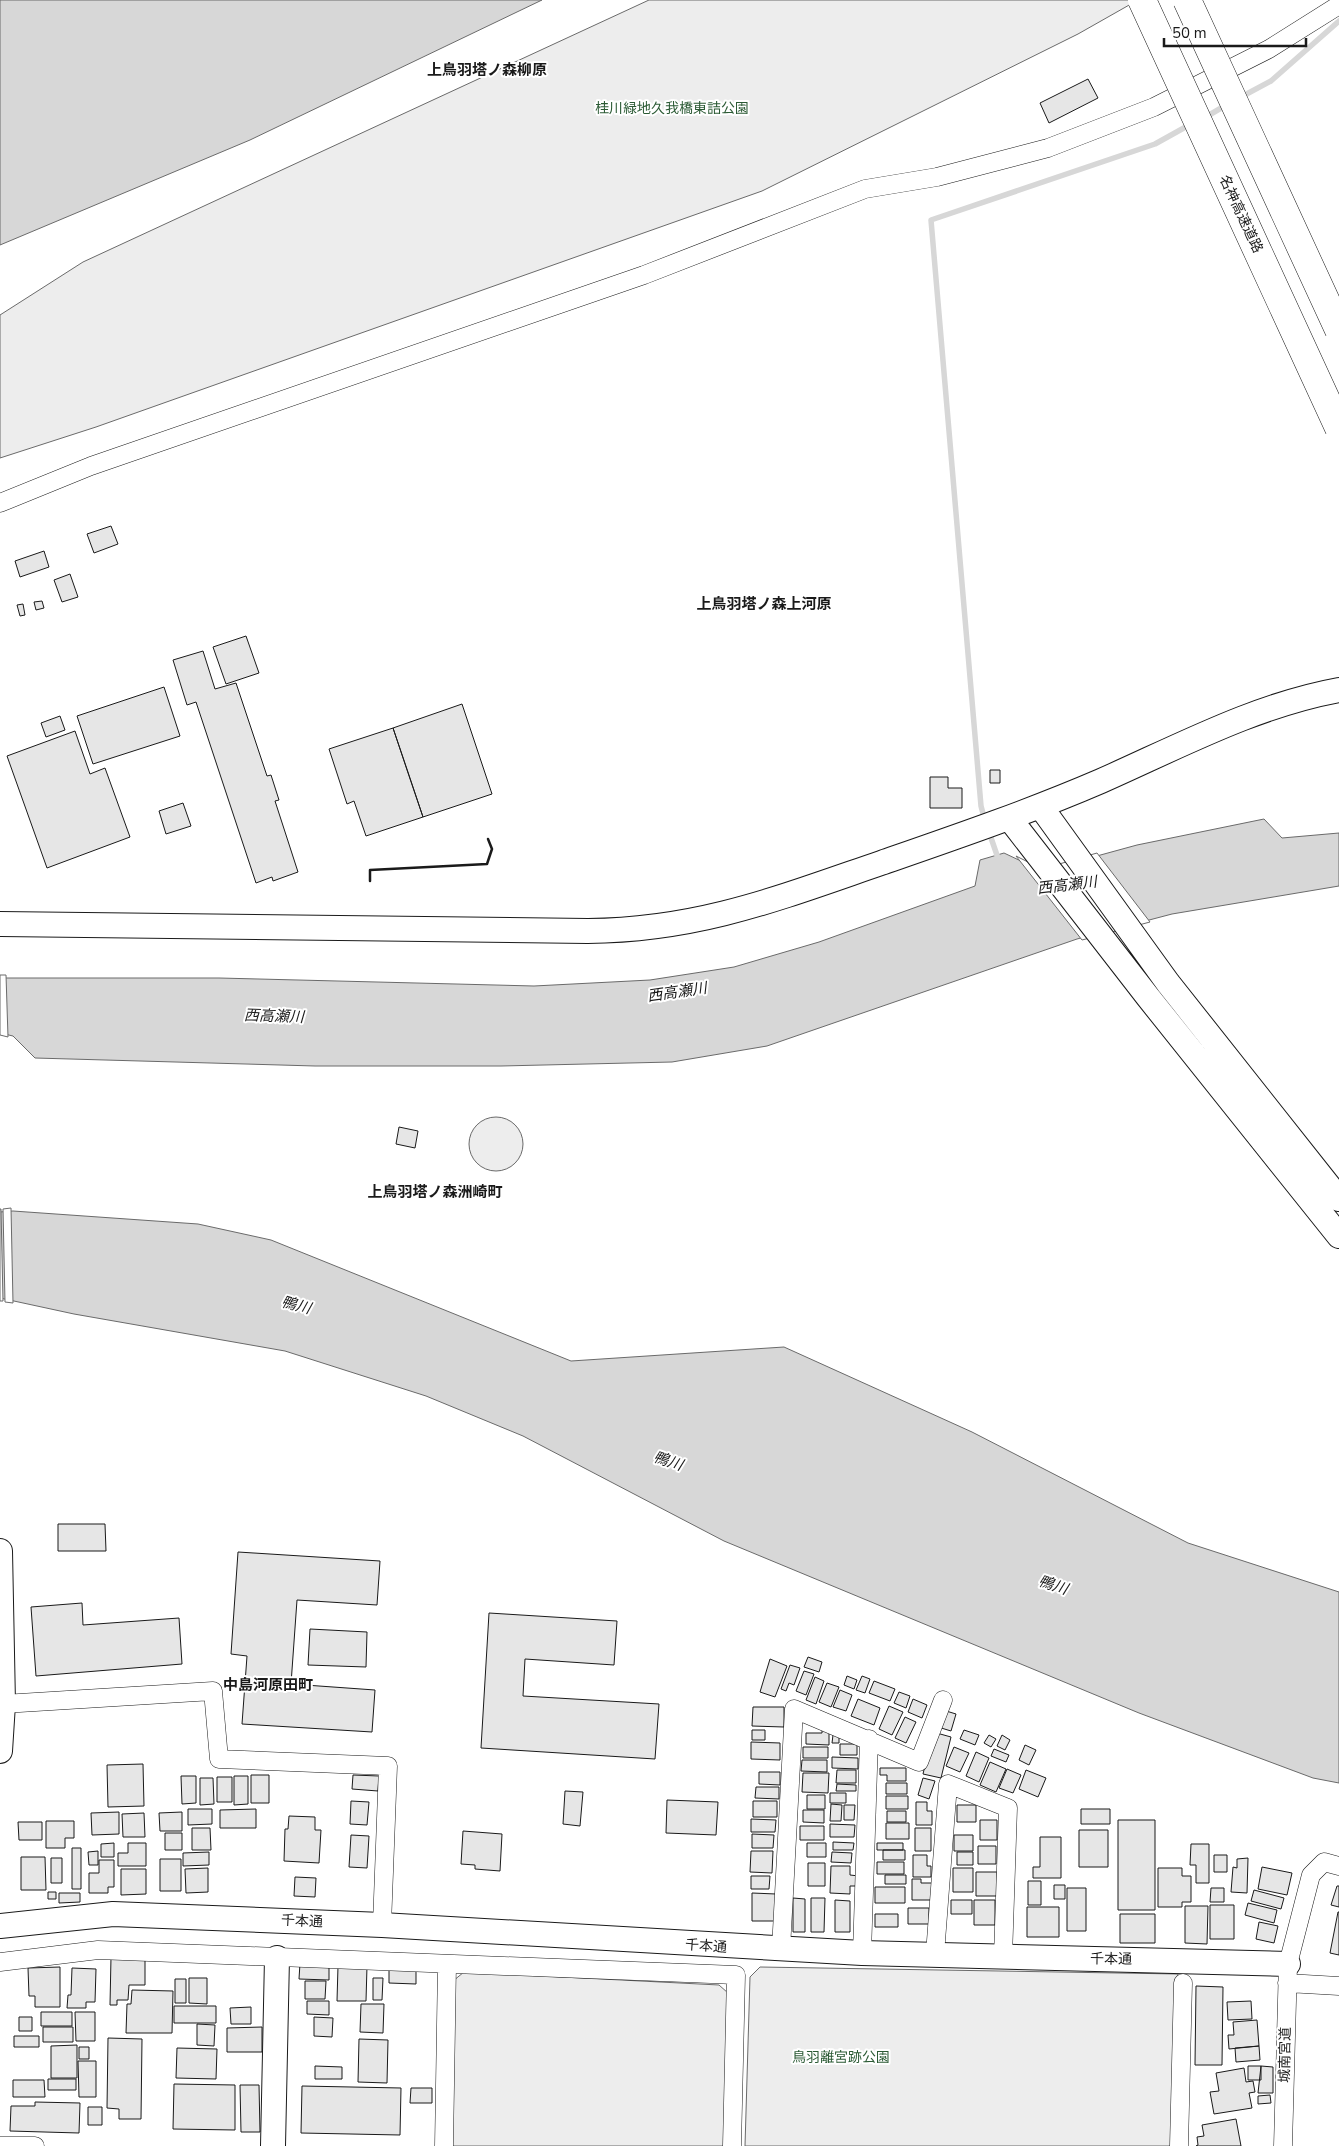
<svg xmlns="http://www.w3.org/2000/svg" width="1339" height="2146" viewBox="0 0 1339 2146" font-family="'Nunito Sans','Noto Sans JP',sans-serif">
<rect width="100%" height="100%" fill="#fff"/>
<!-- green -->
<path fill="#ededed" stroke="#6a6a6a" d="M649,0h489l-60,34 -316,157 -666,236 -96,31v-143l83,-53z
M469 1144a27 27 0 1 1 54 0a27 27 0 1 1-54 0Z
M760,1967l418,7 -4,172h-429l5,-169z
M464,1972l255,13 9,8 -4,153h-274l3,-165z"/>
<!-- water -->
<path fill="#d7d7d7" stroke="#6a6a6a" d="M0,0h542l-292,140 -250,105z
M1264,819l18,19 57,-5v53l-167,28 -95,25 -310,107 -95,16 -171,4h-186l-280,-8 -22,-22 -13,-3v-55h219l315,8 116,-6 84,-13 85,-25 156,-56 5,-26 24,-7 38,18 95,-26z
M13,1211l185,13 73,16 300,121 213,-14 188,85 216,111 151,49v191l-26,-5 -174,-65 -415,-172 -201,-105 -97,-40 -141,-45 -211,-37 -74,-16v-86z"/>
<!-- pier -->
<path fill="#fff" stroke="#6a6a6a" d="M1097,853l53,69 -68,18 -66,-84 26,13z
M0,975h6l2,62 -8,-2z
M11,1208l2,95 -8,-1 -2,-93z
M0,1209h1l2,92h-3z"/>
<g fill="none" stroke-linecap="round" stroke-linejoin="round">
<!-- stream -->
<path stroke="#d7d7d7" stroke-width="5.5" d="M1241,97l30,-16 68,-60
M1204,118l24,-14
M985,821l-4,-15 -50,-586 224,-76 36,-20
M989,832l10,29"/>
</g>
<!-- building -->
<path fill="#e6e6e6" stroke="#1a1a1a" d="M1088,79l10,19 -49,25 -9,-20z
M111,526l7,18 -24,9 -7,-19z
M44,551l5,16 -29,10 -5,-16z
M70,574l8,23 -16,5 -8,-22z
M42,601l2,7 -8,2 -2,-8z
M23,604l2,11 -5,1 -3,-11z
M246,636l13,37 -33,11 -13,-37z
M203,651l12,38 21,-6 31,93 4,-1 8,25 -4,1 23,71 -25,9 -1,-4 -16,6 -60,-181 -9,3 -14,-45z
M164,687l16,49 -87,28 -16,-48z
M462,704l30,90 -69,23 -30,-89z
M60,716l5,14 -19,7 -5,-14z
M393,728l30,89 -57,19 -12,-35 -7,3 -18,-55z
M75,731l15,43 15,-6 25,69 -83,31 -40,-112z
M990,770h10v13h-10z
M930,777h18v11h14v20h-32z
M183,803l8,23 -25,8 -7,-23z
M399,1127l19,4 -3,17 -19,-4z
M58,1524h47l1,27h-48z
M238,1552l142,9 -3,44 -80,-5 -6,84 84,6 -3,42 -130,-8 5,-68 -16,-2z
M82,1603l1,22 96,-7 3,46 -146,12 -5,-69z
M489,1613l128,8 -3,44 -89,-6 -2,37 136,8 -4,55 -174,-11z
M310,1629l57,3 -1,35 -58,-2z
M808,1657l14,5 -3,10 -15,-5z
M770,1659l17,7 -12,31 -15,-5z
M790,1665l10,3 -6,17 -5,-2 -3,8 -5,-2z
M804,1671l10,3 -8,21 -10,-4z
M847,1676l10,4 -3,9 -10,-4z
M862,1676l8,3 -5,14 -9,-3z
M815,1677l9,4 -8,23 -10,-4z
M874,1681l21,8 -5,12 -21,-8z
M827,1683l12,4 -8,20 -12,-5z
M840,1690l12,5 -6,16 -13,-4z
M899,1692l11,4 -4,12 -12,-5z
M858,1699l22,9 -6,17 -23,-9z
M913,1699l14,6 -5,13 -14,-6z
M889,1706l14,6 -11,23 -13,-6z
M753,1707h31v20l-32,-1z
M943,1710l13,4 -5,17 -13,-4z
M905,1717l11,5 -10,21 -11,-5z
M822,1728l7,1v16l-23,-1v-11h16z
M752,1730h13v10h-13z
M964,1730l15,5 -4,10 -15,-6z
M933,1732l18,5 -10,41 -18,-4z
M833,1735h6v8h-7z
M989,1735l7,4 -5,8 -7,-4z
M1002,1735l8,5 -5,10 -8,-4z
M751,1742l29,1v17l-29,-1z
M840,1744h17v11h-17z
M1025,1745l11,5 -7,15 -10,-5z
M803,1747h25v11h-25z
M954,1747l15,6 -9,19 -14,-6z
M994,1749l15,6 -3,7 -15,-6z
M976,1752l13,6 -10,24 -13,-6z
M832,1757l26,1v11l-26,-1z
M802,1760h25v12l-26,-1z
M990,1762l16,7 -10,23 -16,-7z
M143,1764l1,42 -36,1 -1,-42z
M880,1768h26v13h-19v-6h-7z
M1007,1769l14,6 -8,18 -14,-5z
M837,1770h19v13h-20z
M1026,1770l20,8 -8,19 -19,-8z
M759,1772h21v13l-21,-1z
M803,1773h26l-1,20 -26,-1z
M251,1775h18v28h-18z
M353,1775l26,1 -1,15 -26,-2z
M181,1776h15v27l-14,1z
M234,1776h14v28l-14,1z
M217,1777h15v25h-15z
M200,1778h13l1,26 -14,1z
M923,1778l12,3 -6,18 -11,-4z
M886,1783h21v11h-21z
M837,1784l19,1v6h-20z
M756,1787h23v12l-24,-1z
M565,1791l18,1 -3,34 -17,-2z
M830,1793h16v10h-16z
M807,1795h18v14h-18z
M886,1796h22v13h-22z
M667,1800l51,2 -2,33 -50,-2z
M351,1801l18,1 -2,23 -17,-1z
M753,1801h24v16h-24z
M916,1802h11v9h5v14h-16z
M831,1804l11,1 -1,16h-11z
M844,1805h11l-1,15h-10z
M957,1805h19v17h-19z
M188,1809h24v15l-24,1z
M256,1809v19h-36v-18z
M1081,1809h29v15h-29z
M803,1810h21v13l-21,-1z
M887,1811h19v11h-19z
M119,1812v22l-27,1 -1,-22z
M182,1812v19h-22l-1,-18z
M144,1813l1,24h-22l-1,-23z
M289,1816l26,1v13h6l-2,33 -35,-2 1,-32h3z
M751,1819l25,1 -1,12h-24z
M980,1820h17v20h-17z
M1118,1820h37v90h-37z
M46,1821h28v17h-9v10h-19z
M18,1822h24v18h-23z
M886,1823h23v16h-23z
M830,1824l25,1 -1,12h-24z
M800,1826h24v14h-24z
M192,1828h18l1,22h-19z
M915,1828h16v23h-16z
M1079,1830h29v37h-29z
M463,1831l39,3 -2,37 -25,-2v-4l-14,-1z
M165,1833h17v17h-17z
M752,1834l22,1 -1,13h-21z
M351,1835l18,1 -2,32 -18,-1z
M954,1835h19v16h-19z
M1040,1837h21v41h-28v-11h7z
M833,1842l21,1 -1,7h-20z
M114,1843v14h-13v-13z
M128,1843h18v23h-28v-13h10z
M807,1843h19v14h-19z
M877,1843h26v7h-26z
M1191,1844h18v39h-13v-18h-6z
M978,1846h18v18h-18z
M72,1848h9v41h-9z
M883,1850h22v10h-22z
M98,1851v14h-9l-1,-13z
M751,1851h22l-1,22 -22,-1z
M209,1852v13l-26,1v-13z
M832,1852l20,1 -1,10 -20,-1z
M957,1852h16v13h-16z
M913,1855h14v11h4v11h-18z
M1214,1855h13v17h-13z
M21,1857h24l1,33h-25z
M51,1858h11v25h-11z
M1248,1858l-1,35 -16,-1 2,-25 4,1v-9z
M160,1859h21v32h-21z
M99,1860h15v27h-6v6h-19v-20h10z
M877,1862h27v12h-27z
M808,1863h17v23h-17z
M831,1866h19v9l9,1v10h-9v8l-20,-1z
M1262,1867l30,6 -5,22 -29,-6z
M208,1868v24l-22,1 -1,-24z
M953,1868h20v24h-20z
M1158,1868h24v8h9v26h-9v5h-24z
M121,1869h25v25l-25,1z
M976,1872h21v24h-21z
M885,1875h21v9h-21z
M751,1876h19l-1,13h-18z
M295,1877l21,1 -1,19 -21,-1z
M912,1879h9v4h11v17h-20z
M1028,1881h13v24h-13z
M1054,1885h11v14h-11z
M1337,1886h2v21l-8,-2z
M875,1887h30v16h-30z
M1067,1888h19v43h-19z
M1211,1888h13v14h-14z
M1254,1890l30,8 -3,11 -30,-8z
M48,1892h8v7h-8z
M59,1893h21v9l-21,1z
M752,1893l24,1 -1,27h-23z
M793,1898l12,1v33h-12z
M811,1898h14l-1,34h-13z
M835,1900l15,1v31h-15z
M951,1900h21v14h-21z
M974,1900h21v25h-21z
M1248,1903l29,7 -3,13 -29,-8z
M1210,1905h24v34h-24z
M1185,1906h23l-1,38 -22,-1z
M1027,1907h32v30h-32z
M908,1908h21v16h-21z
M1338,1912h1v43l-9,-2z
M875,1914h23v13h-23z
M1120,1914h35v29h-35z
M1259,1922l19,4 -4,17 -18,-4z
M111,1957l34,1v27h-16l-1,15h-11v5h-7z
M300,1963l29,1v16l-30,-1z
M338,1966h29l-1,35h-29z
M389,1966l27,1v17l-27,-1z
M60,1967v40h-25v-11h-6l-1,-28z
M72,1968l24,1 -1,33h-9v6h-19l1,-13h3z
M189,1978h18v26l-18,-1z
M373,1978h10l-1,22h-9z
M175,1979h11v24h-11z
M305,1981h21l-1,18h-20z
M1196,1986l27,1 -1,78h-27z
M132,1990l41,1 -1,42h-46l1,-29h4z
M307,2001h22v14l-22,-1z
M1251,2001l1,18 -24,1 -1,-18z
M361,2004h23l-1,29 -23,-1z
M174,2006h42v17h-42z
M251,2007v17h-20l-1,-16z
M41,2012h31v14h-31z
M75,2012h20v29h-19z
M19,2017h13v14h-13z
M314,2017l19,1 -1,19 -18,-1z
M1257,2020l2,26 -30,3 -1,-14h6l-1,-13z
M197,2024l18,1 -1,21 -17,-1z
M43,2027h30v15h-30z
M262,2027v25h-35v-24z
M14,2036h25v11h-25z
M108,2038l34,1 -1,80h-22v-10l-12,-1z
M359,2039l29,1 -1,43 -29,-1z
M77,2045v33h-26v-32z
M1259,2046l1,14 -24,2 -1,-14z
M79,2047h10v12h-10z
M177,2048l40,1 -1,30 -40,-1z
M78,2061h18v36h-17z
M315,2066l27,1v12h-27z
M1248,2066h13v14h-13z
M1261,2066l12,1v26h-15z
M1244,2068l2,14 7,-1 2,11 -6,1 3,15 -38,6 -4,-22 9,-1 -3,-18z
M48,2079h28v11h-28z
M13,2080h31l1,17h-32z
M174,2084l61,1v45l-62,-1z
M240,2085h19l1,47h-19z
M302,2086l99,2 -1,47 -99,-2z
M411,2088h21v15h-22z
M1270,2095l1,8 -13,1v-8z
M35,2102l45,1 -1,30 -69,-2 1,-25h24z
M88,2107h14v18h-14z
M1236,2119l5,27h-45l2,-1 -1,-8 7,-1 -2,-11z"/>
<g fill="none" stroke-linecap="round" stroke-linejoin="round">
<defs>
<path id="street" d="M0,503l91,-37 553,-191 221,-86 72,-12 111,-29 106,-41 115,-58 70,-44
M3,1704l210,-13 6,68 169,7 -6,159
M781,1949l13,-240 125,53 24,-62
M862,1953l7,-214
M935,1954l13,-170 60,24 -5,149
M0,1962l98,-12 638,25 -4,171
M1287,1983l52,3
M0,2146h35
M444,2146l3,-182
M1179,2146l4,-163
M1283,2146l5,-182 23,-89 13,-13 15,4"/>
<path id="secondary" d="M1041,807l127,176 171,216
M1010,819l138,178 191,239
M0,924l588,7c111,-1 191,-33 293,-68 75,-26 148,-51 220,-82 77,-34 155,-76 238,-91
M0,1551l3,153 -3,47
M0,1926l113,-12 269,11 480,28 426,11
M273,2146l4,-188"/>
</defs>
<!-- street casing -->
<use href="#street" stroke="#1a1a1a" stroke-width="19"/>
<!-- secondary casing -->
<use href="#secondary" stroke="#1a1a1a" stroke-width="26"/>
<!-- street -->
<use href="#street" stroke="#fff" stroke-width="18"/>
<!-- secondary -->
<use href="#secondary" stroke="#fff" stroke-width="24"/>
<defs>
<path id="highway-bridge" d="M1142,0l197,428
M1187,0l152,330"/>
</defs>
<!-- highway-bridge casing -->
<use href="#highway-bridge" stroke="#1a1a1a" stroke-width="29" stroke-linecap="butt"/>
<!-- highway-bridge -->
<use href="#highway-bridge" stroke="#fff" stroke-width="28"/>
<!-- wall -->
<path stroke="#1a1a1a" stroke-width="2.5" d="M370,881v-11l117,-6 5,-15 -4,-10"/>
</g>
<g text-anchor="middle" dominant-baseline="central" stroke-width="4" stroke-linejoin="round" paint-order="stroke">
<!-- park labels -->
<g font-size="14" fill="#2b5a34" stroke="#fff">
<text x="672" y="108">桂川緑地久我橋東詰公園</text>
<text x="841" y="2057">鳥羽離宮跡公園</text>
</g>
<!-- street labels -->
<g font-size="14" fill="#1a1a1a" stroke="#fff">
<text transform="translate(1241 214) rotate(65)">名神高速道路</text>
<text transform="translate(302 1921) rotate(3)">千本通</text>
<text transform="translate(706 1946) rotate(4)">千本通</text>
<text transform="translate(1111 1959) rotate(1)">千本通</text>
<text transform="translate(1285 2055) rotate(-89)">城南宮道</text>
</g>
<!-- neighbourhood labels -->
<g font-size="15" font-weight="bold" fill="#1a1a1a" stroke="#fff">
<text x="487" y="70">上鳥羽塔ノ森柳原</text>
<text x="764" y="604">上鳥羽塔ノ森上河原</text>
<text x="435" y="1192">上鳥羽塔ノ森洲崎町</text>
<text x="268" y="1685">中島河原田町</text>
</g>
<!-- water labels -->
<g font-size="15" font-style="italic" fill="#1a1a1a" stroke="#fff">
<text transform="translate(1067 885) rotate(-7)">西高瀬川</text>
<text transform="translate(677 992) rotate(-8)">西高瀬川</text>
<text transform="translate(274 1016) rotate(2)">西高瀬川</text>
<text transform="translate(296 1305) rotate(15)">鴨川</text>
<text transform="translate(668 1461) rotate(18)">鴨川</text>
<text transform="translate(1053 1585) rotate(18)">鴨川</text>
</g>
</g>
<!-- scale -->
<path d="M1164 38v8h142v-8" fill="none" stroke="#1a1a1a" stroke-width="2.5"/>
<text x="1172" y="38" font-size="15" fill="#1a1a1a" stroke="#ffffff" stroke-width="4" paint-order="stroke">50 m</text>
</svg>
